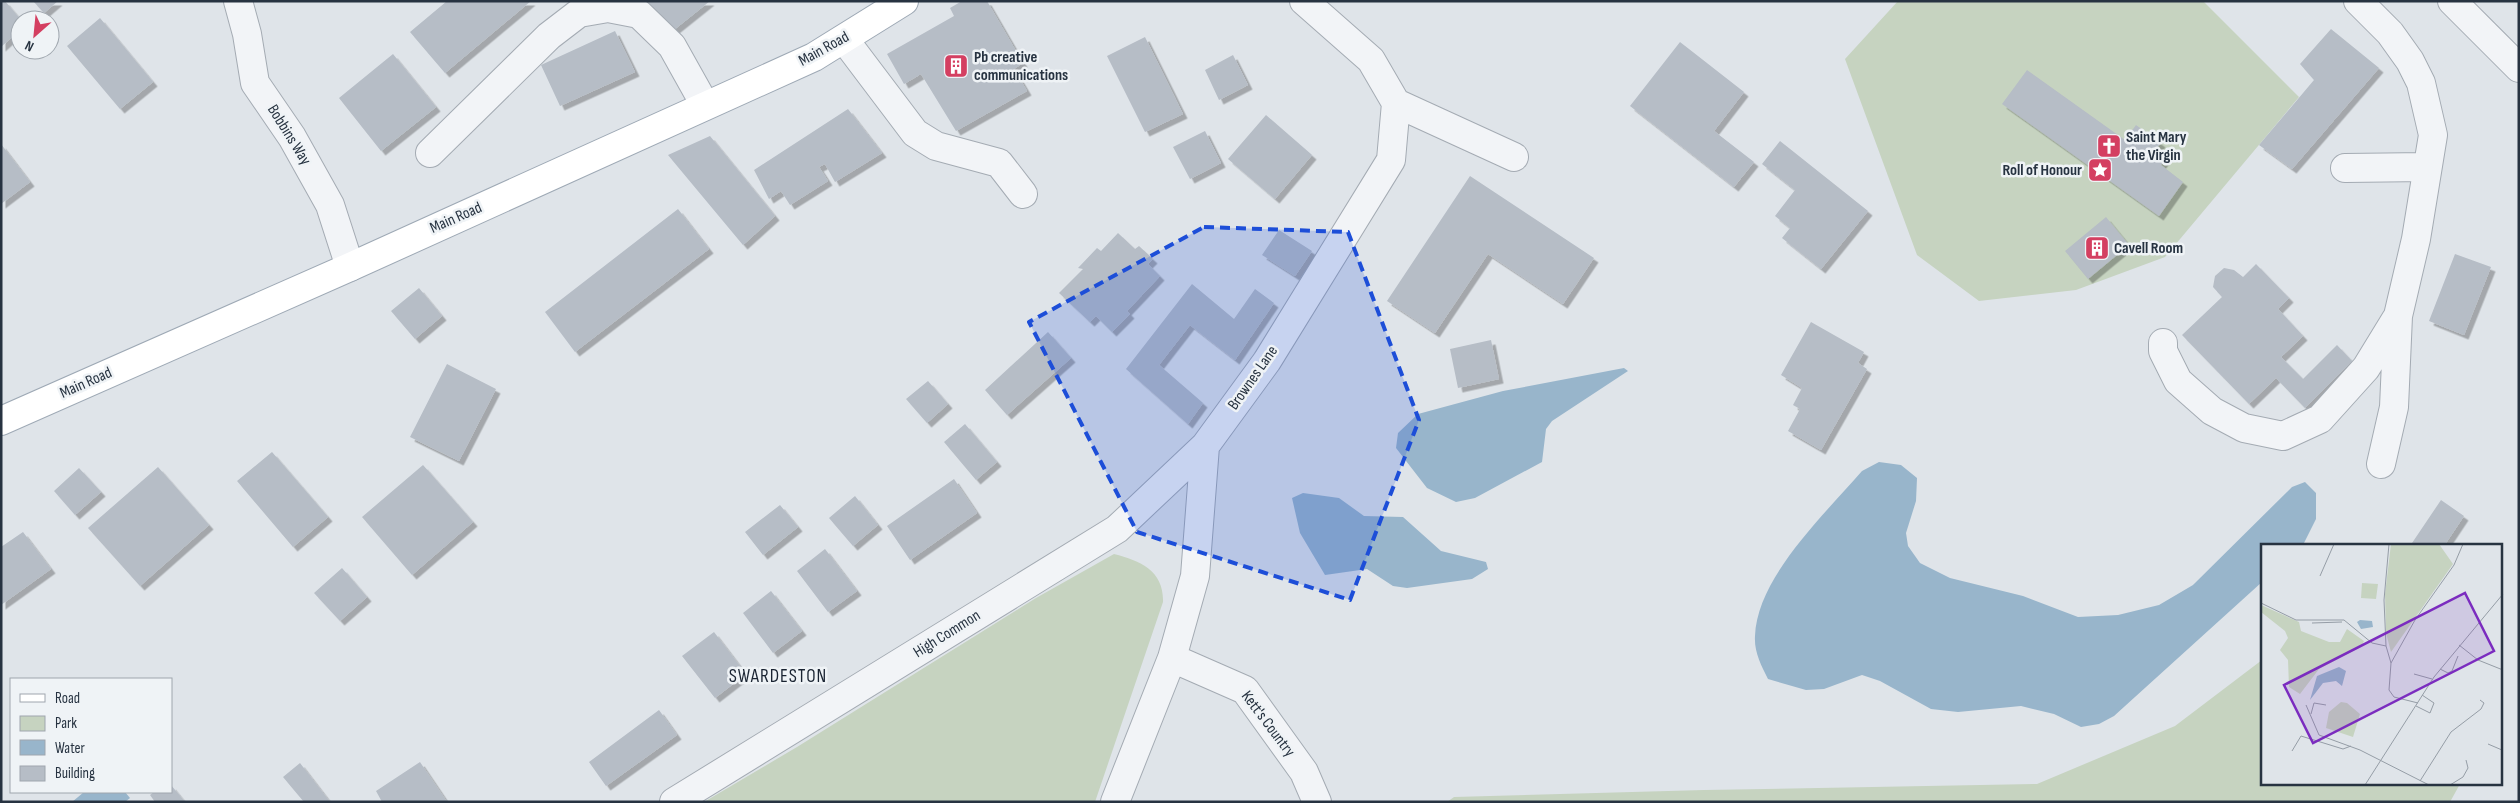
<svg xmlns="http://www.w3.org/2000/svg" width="2520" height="803" viewBox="0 0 2520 803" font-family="'Sofia Sans Condensed',sans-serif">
<defs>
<filter id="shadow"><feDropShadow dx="4.5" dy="4.5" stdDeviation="0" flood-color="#0004"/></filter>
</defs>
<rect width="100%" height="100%" fill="#dfe4e9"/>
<!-- green -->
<path fill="#c6d3c0" d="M1898,1h305l96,96 -134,160 -89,33 -97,11 -62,-46 -72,-196z
M1114,554c27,7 50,17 49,48l-68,200h-391l93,-55 239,-149z
M2262,660v124h198l-10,18h-1003l7,-5 250,-7 333,-6 138,-58z"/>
<!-- water -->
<path fill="#98b5cb" d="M1624,368l4,3 -76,50 -6,8 -4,33 -67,36 -19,4 -29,-14 -31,-40 2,-15 20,-19 85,-23z
M1879,462l22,3 16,13 -1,23 -10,32 2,13 12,17 30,15 73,18 55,21 40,-2 41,-10 34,-20 99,-98 13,-5 11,11v26l-13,26 -41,1v36l-148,134 -15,8 -18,3 -27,-13 -33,-8 -63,6 -27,-3 -51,-28 -18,-6 -38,14 -18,1 -38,-11c-7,-14 -14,-27 -13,-43 2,-59 70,-122 107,-165z
M1303,493l36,5 25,18 39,1 38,34 45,11 2,7 -16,10 -65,9 -14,-2 -26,-17 -42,6 -25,-42 -8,-35z
M84,792h41l5,6 -5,4h-53z"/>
<!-- building -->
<path fill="#b6bdc6" filter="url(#shadow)" d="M1,1h4l16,19 -1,10 -19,17z
M33,1h25l-14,12z
M447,1h84l-86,72 -35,-41z
M644,1h66l-45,36 -25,-33z
M962,1h25l36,62 -9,6 13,22 -71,40 -35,-57 -17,10 -17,-30 67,-38 -4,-8z
M100,18l53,64 -33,27 -53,-63z
M2331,29l48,39 -87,101 -33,-24 55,-65 -14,-16z
M615,31l20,41 -75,34 -19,-41z
M1145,37l38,77 -38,18 -38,-76z
M1680,42l64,50 -30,39 40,31 -20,25 -104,-81z
M393,54l43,53 -55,44 -42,-53z
M1233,55l15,30 -29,15 -14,-30z
M2027,70l98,70 11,-15 25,18 -6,7 11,8 -5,7 22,17 -24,34 -157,-112z
M848,109l34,44 -47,29 -10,-18 -6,3 9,14 -38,24 -9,-14 -12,8 -15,-29z
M1266,115l46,40 -37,44 -47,-40z
M1205,131l16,32 -31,16 -17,-32z
M710,136l65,80 -32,29 -75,-90z
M1780,141l88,70 -47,58 -39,-31 8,-10 -15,-12 20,-26 -33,-26z
M1,144l29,38 -29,22z
M1470,176l124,82 -31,46 -75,-50 -53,79 -48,-32z
M678,209l31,40 -134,103 -30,-40z
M2106,217l23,28 -41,34 -23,-28z
M1279,230l33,21 -17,25 -33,-21z
M1118,233l17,16 4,-3 14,13 -5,5 12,12 -33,35 3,3 -18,18 -16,-16 -6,6 -31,-29 24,-24 -5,-1 19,-20 4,3z
M2455,254l36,13 -27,68 -35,-14z
M2256,264l33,34 -11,11 25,27 -22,21 22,22 34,-34 15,16 -47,47 -29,-30 -27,26 -67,-69 40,-38 -9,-10 2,-11 9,-8 10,2 9,7z
M1192,284l42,35 21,-30 19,14 -39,57 -45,-35 -31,40 44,38 -15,21 -62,-55z
M419,288l23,28 -27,23 -24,-28z
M1811,322l53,30 -6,11 9,6 -46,81 -33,-19 12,-22 -7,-4 9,-17 -21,-13z
M1048,332l23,26 -64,57 -22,-25z
M1491,340l8,39 -41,9 -8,-39z
M447,364l49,25 -37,72 -49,-24z
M928,381l20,23 -21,19 -21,-24z
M965,424l32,38 -21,18 -32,-38z
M272,452l56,65 -35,30 -56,-66z
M423,465l50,57 -61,53 -50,-58z
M158,467l51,58 -69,61 -52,-58z
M79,468l22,24 -26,23 -21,-24z
M954,479l23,34 -67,47 -23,-34z
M855,496l23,29 -25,21 -24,-28z
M2441,500l23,16 -20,30h-34z
M780,505l18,22 -35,28 -18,-23z
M23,532l28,37 -50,36v-58z
M825,549l32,42 -29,21 -31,-41z
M342,568l25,29 -27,24 -26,-28z
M771,591l31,40 -29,22 -30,-40z
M714,632l32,42 -31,24 -33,-42z
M659,710l18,25 -71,51 -17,-24z
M420,762l27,40h-65l-6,-11z
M300,763l30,39h-26l-21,-25z
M171,785l14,17h-30l-5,-7 4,-3h17z"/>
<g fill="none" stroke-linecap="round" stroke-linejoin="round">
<defs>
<path id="minor" d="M238,1l9,33 8,49 37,54 38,68 20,62
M2358,1l32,32 20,28 11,22 12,52 -17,104 -18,77 -4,91 -13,57
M2452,1l67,67
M844,39l71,94 21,13 63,17 24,31
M1396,103l118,54
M430,153l119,-117 30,-23 29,-5 31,6 33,32 33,59
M2345,168l81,-1
M2163,343v8l15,30 34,30 32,17 39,8 37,-17 46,-51 30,-49
M1172,658l73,32 59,82 13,30
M674,802l443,-273 88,-83
M1115,802l57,-144 23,-82 10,-130 62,-85 124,-201 5,-57 -25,-43 -67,-59"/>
<path id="major" d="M1,421l349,-154 464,-210 90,-56"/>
</defs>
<!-- minor casing -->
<use href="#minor" stroke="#a4abb3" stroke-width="30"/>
<!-- major casing -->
<use href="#major" stroke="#9ea9b5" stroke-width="30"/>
<!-- minor -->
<use href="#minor" stroke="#f2f4f7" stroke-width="28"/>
<!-- major -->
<use href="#major" stroke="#fff" stroke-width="28"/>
</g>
<!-- marked area -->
<path fill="#1d4ed8" fill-opacity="0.2" stroke="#1d4ed8" stroke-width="4" stroke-dasharray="10 6" stroke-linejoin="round" d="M1204,227l144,5 71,188 -69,180 -213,-68 -108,-210z"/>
<!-- icons -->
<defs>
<symbol id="building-square" viewBox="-11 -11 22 22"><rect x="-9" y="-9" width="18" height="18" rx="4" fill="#d43f61" stroke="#eff3f6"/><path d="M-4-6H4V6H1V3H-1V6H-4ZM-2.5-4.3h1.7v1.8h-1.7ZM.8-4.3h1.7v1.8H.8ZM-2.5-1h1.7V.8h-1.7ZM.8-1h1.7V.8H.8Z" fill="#fff"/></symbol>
<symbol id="church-square" viewBox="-11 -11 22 22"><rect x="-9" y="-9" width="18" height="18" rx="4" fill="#d43f61" stroke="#eff3f6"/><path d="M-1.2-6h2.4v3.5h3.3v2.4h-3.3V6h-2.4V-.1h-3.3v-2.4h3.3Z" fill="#fff"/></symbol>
<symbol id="sight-square" viewBox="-11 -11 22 22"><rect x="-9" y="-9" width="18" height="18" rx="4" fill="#d43f61" stroke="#eff3f6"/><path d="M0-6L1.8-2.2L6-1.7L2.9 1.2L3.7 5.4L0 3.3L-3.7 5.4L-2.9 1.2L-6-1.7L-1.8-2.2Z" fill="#fff"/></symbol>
</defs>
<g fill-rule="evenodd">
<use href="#building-square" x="942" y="52" width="28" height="28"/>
<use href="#church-square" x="2095" y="132" width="28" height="28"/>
<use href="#sight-square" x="2086" y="156" width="28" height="28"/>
<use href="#building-square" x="2083" y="234" width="28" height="28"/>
</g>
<g text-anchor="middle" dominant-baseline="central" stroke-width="5" stroke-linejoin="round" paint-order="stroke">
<!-- street labels -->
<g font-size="16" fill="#273341" stroke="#eff3f6">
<text transform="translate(824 49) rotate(-29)">Main Road</text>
<text transform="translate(289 135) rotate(58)">Bobbins Way</text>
<text transform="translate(456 218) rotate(-24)">Main Road</text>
<text transform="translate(1253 378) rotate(-55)">Brownes Lane</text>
<text transform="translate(86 383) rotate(-24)">Main Road</text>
<text transform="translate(947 634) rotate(-32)">High Common</text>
<text transform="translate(1268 724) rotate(53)">Kett's Country</text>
</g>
<!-- poi labels -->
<g font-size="16" font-weight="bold" fill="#273341" stroke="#eff3f6" text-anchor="start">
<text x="974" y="57">Pb creative<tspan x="974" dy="18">communications</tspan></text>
<text x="2126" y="137">Saint Mary<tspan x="2126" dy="18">the Virgin</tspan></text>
<text x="2082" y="170" text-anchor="end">Roll of Honour</text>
<text x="2114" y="248">Cavell Room</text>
</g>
<!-- quarter labels -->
<g font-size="19" letter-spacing="1" fill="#1a2432" stroke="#eff3f6">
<text x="778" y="676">SWARDESTON</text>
</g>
</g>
<!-- overview -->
<g transform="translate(2261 544)">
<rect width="241" height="241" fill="#dfe4e9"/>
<path d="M130,0h48l14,20 -62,88 -5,-19 -1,-39zM101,39l16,1 -2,15 -15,-1zM0,61l38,17 2,9 28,11h11l7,-13 17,12 -3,6 -42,22 -19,25 -11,-7 -1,-27 -8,-10 8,-12 -3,-7 -24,-19zM80,158l6,1 13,11 -7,23 -27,-9 3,-16z" fill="#c6d3c0"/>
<path d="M99,76l12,1 1,6 -12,2 -4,-7zM78,123l7,4 -4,15 -6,-5 -13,2 -13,17 7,-24z" fill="#98b5cb"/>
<path fill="none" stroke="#959da6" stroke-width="1" d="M128,0l-5,56 2,46 5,17 -2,27 5,7 24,6M59,32l14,-32M0,59l35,17h48l28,23 14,3M51,79l30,-1M198,101l19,15 25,10M130,119l24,-43 39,-55 9,-21M179,125l8,4 4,-2 6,-15M153,130l18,5M45,161l13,30 41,15 69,35M155,162l14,7 4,-10 -12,-8M50,170l3,-11 12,2M227,200l14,6M31,207l9,-15 42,13 8,-3M159,237l31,-49 30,-23 3,-6 -4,-3M104,241l69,-108 69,-83M189,241l13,-8 5,-9 -2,-8"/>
<path fill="#7b2cbf" fill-opacity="0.15" stroke="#7b2cbf" stroke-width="2.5" d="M204,49l29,58 -181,92 -29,-58z"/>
<rect width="241" height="241" fill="none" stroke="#273341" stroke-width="2.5"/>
</g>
<!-- border -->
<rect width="2520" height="803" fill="none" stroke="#273341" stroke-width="5"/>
<!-- legend -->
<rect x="10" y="678" width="162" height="115" fill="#eff3f6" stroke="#9fa6ae"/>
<rect x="20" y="694" width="25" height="8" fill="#ffffff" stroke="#9fa6ae"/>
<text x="55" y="703" font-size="15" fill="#273341">Road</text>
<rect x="20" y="716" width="25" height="15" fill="#c6d3c0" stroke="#9fa6ae"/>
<text x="55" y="728" font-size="15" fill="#273341">Park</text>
<rect x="20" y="740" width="25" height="15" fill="#98b5cb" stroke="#9fa6ae"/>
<text x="55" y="753" font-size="15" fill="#273341">Water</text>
<rect x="20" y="766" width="25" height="15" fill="#b6bdc6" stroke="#9fa6ae"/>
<text x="55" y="778" font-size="15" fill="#273341">Building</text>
<!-- north arrow -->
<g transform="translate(35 35) rotate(207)"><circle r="24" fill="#eff3f6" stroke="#9fa6ae"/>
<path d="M0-4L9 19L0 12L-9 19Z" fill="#d43f61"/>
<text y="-8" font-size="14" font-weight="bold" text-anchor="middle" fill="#273341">N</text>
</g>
</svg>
